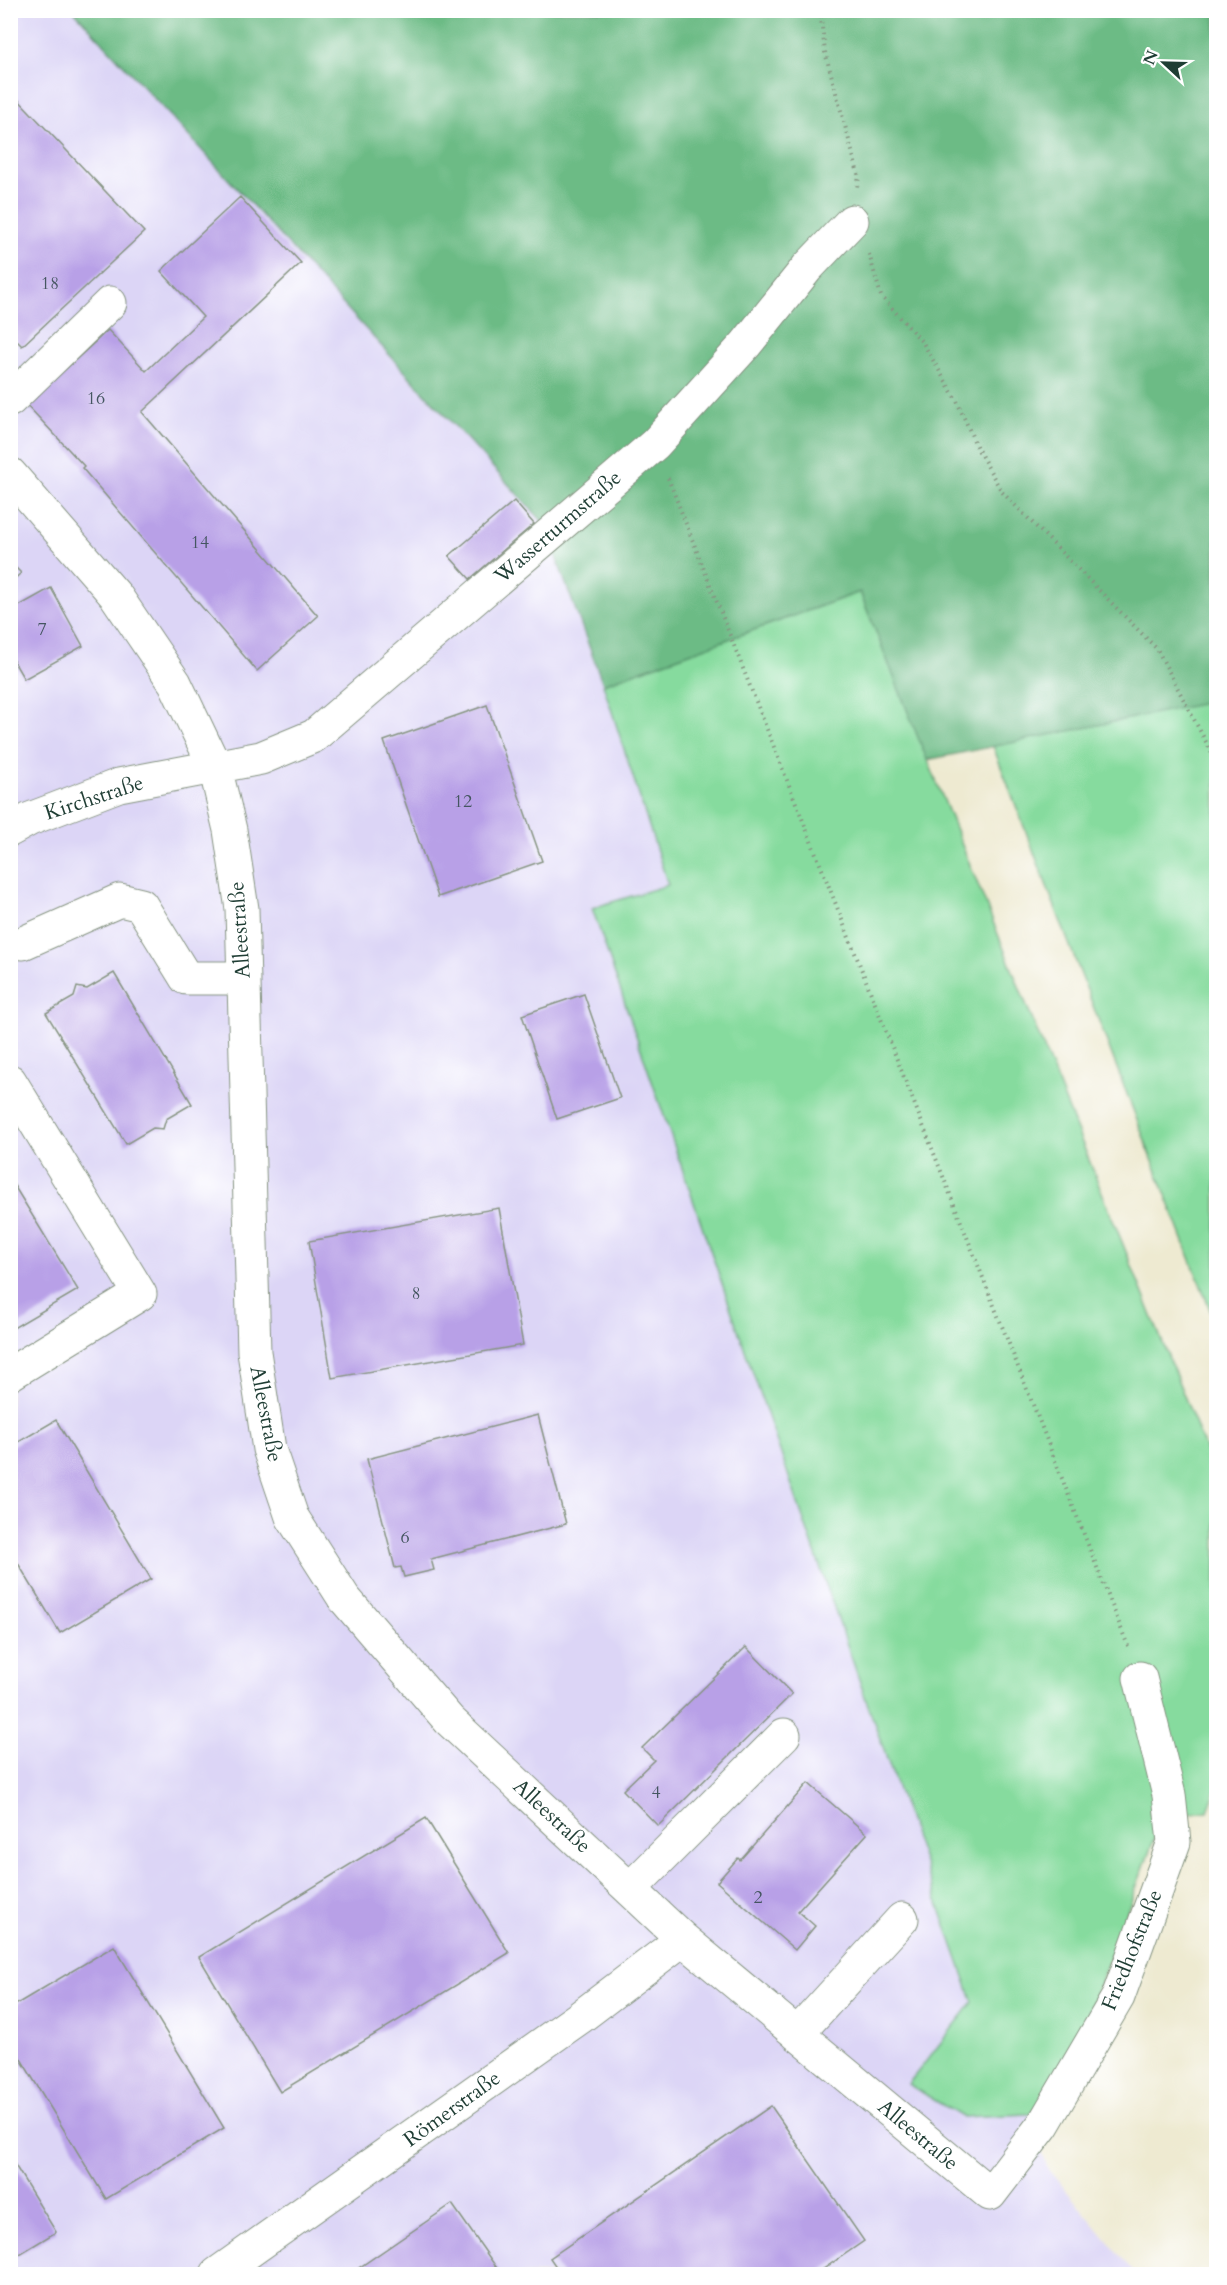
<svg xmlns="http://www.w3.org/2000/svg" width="1227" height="2285" viewBox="0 0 1227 2285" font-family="Cardo,serif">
<rect width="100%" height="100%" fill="#fff"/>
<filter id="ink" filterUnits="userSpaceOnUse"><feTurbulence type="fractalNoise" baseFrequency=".0167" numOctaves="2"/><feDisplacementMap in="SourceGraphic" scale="12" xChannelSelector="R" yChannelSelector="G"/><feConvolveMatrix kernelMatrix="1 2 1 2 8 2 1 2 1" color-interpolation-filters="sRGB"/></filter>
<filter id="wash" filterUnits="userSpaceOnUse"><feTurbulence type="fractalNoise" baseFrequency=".008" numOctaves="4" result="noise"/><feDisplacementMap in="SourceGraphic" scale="24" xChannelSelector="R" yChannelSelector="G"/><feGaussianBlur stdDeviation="1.35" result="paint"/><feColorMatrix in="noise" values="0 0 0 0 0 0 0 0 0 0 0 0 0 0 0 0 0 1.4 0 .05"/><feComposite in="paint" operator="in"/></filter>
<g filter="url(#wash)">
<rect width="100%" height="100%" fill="#eeead1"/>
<!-- built -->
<path fill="#dcd5f6" d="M74,10l469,512 60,162 65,201 -76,24 271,782 111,311 -65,82 53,33 68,-3 17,53 88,107h-1124l-1,-2263z"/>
<!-- green -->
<path fill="#86db9e" stroke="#528c69" stroke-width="1.5" d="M1216,111v1214l-267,-693z
M860,592l356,883v314l-8,22 -45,5 -101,268 -32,30 -68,3 -54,-33 65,-82 -110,-311 -271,-783 76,-23 -65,-201z"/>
<!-- forest -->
<path fill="#6cbb85" stroke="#467c5c" stroke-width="1.5" d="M74,11h1142v690l-289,59 -67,-168 -257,92 -60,-162z"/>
<g id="blocks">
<!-- building -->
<path fill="#b8a0e7" d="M10,91l134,141 -122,114 -12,-12z
M240,197l61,66 -159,149 176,204 -61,55 -175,-203 2,-2 -57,-61 81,-75 38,41 57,-54 -42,-46z
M514,501l20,23 -64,55 -21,-23z
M10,562l11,11 -11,10z
M51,588l32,58 -59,33 -14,-24v-44z
M487,705l55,156 -104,36 -54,-156z
M114,973l78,131 -26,15 -3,10 -10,-1 -27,16 -80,-131 28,-16 3,-10 10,2z
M584,994l36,104 -63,21 -35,-104z
M10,1179l68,111 -68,40z
M499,1208l24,137 -191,33 -23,-137z
M538,1415l28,109 -135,35 3,11 -30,7 -3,-10 -6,1 -28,-109z
M56,1420l95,159 -91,54 -50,-83v-103z
M746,1647l46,47 -134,132 -35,-36 31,-30 -12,-12z
M808,1783l59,51 -69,77 17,15 -20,24 -78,-68 21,-24 2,2z
M426,1818l83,135 -229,139 -81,-135z
M114,1946l110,182 -118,71 -96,-158v-33z
M771,2106l93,135 -48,33h-255l-11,-16z
M10,2157l46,75 -46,28z
M452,2204l49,70h-151z"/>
</g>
</g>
<g filter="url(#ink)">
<use href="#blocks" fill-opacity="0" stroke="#869482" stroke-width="1.5"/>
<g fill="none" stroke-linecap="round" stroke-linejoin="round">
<defs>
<path id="minor" d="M10,400l100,-97
M10,474l106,122 59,87 40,84 15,63 12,79 12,443 15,97 23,68 52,81 105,122 234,219 307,255 53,-69 75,-128 56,-155 -5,-47 -29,-117
M10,830l20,-11 89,-34 142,-27 53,-22 341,-292 91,-100 61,-76 45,-47
M23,943l97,-43 21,5 45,73h58
M10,1081l130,213 -130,80
M630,1889l154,-154
M797,2034l105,-115
M217,2274l362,-256 104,-79"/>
</defs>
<!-- minor casing -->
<use href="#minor" stroke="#869482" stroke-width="35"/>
<!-- path -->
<path stroke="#869482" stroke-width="4" stroke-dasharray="1.5 4.5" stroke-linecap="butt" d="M820,10l5,42 34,125 -2,11
M869,254l12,42 42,47 34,58 20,47 25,44 155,157 59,112
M668,478l460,1168"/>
<!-- minor -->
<use href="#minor" stroke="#fff" stroke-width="33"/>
</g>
</g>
<g text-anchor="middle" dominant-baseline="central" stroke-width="4.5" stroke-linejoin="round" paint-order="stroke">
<!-- number labels -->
<g font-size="18" fill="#455661">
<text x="50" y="283">18</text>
<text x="96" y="398">16</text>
<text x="200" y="542">14</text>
<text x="42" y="629">7</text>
<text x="463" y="801">12</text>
<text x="416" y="1293">8</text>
<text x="405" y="1537">6</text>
<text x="656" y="1792">4</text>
<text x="758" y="1897">2</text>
</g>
<!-- street labels -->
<g font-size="21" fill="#1f3d34" stroke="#fff">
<text transform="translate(558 527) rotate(-41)">Wasserturmstraße</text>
<text transform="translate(94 798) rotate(-18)">Kirchstraße</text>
<text transform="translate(240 930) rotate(-94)">Alleestraße</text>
<text transform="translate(266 1414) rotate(79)">Alleestraße</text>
<text transform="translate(552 1816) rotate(43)">Alleestraße</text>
<text transform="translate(1132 1950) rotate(-68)">Friedhofstraße</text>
<text transform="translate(452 2109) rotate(-36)">Römerstraße</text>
<text transform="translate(918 2135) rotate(40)">Alleestraße</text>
</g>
</g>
<!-- margin -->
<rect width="1227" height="2285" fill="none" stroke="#fff" stroke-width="36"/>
<!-- north arrow -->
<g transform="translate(1164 63) rotate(292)" stroke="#ffffff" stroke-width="4.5" paint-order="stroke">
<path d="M0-4.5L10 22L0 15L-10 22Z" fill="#1f3d34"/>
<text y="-9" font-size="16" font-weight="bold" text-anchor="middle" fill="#1f3d34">N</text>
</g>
</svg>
